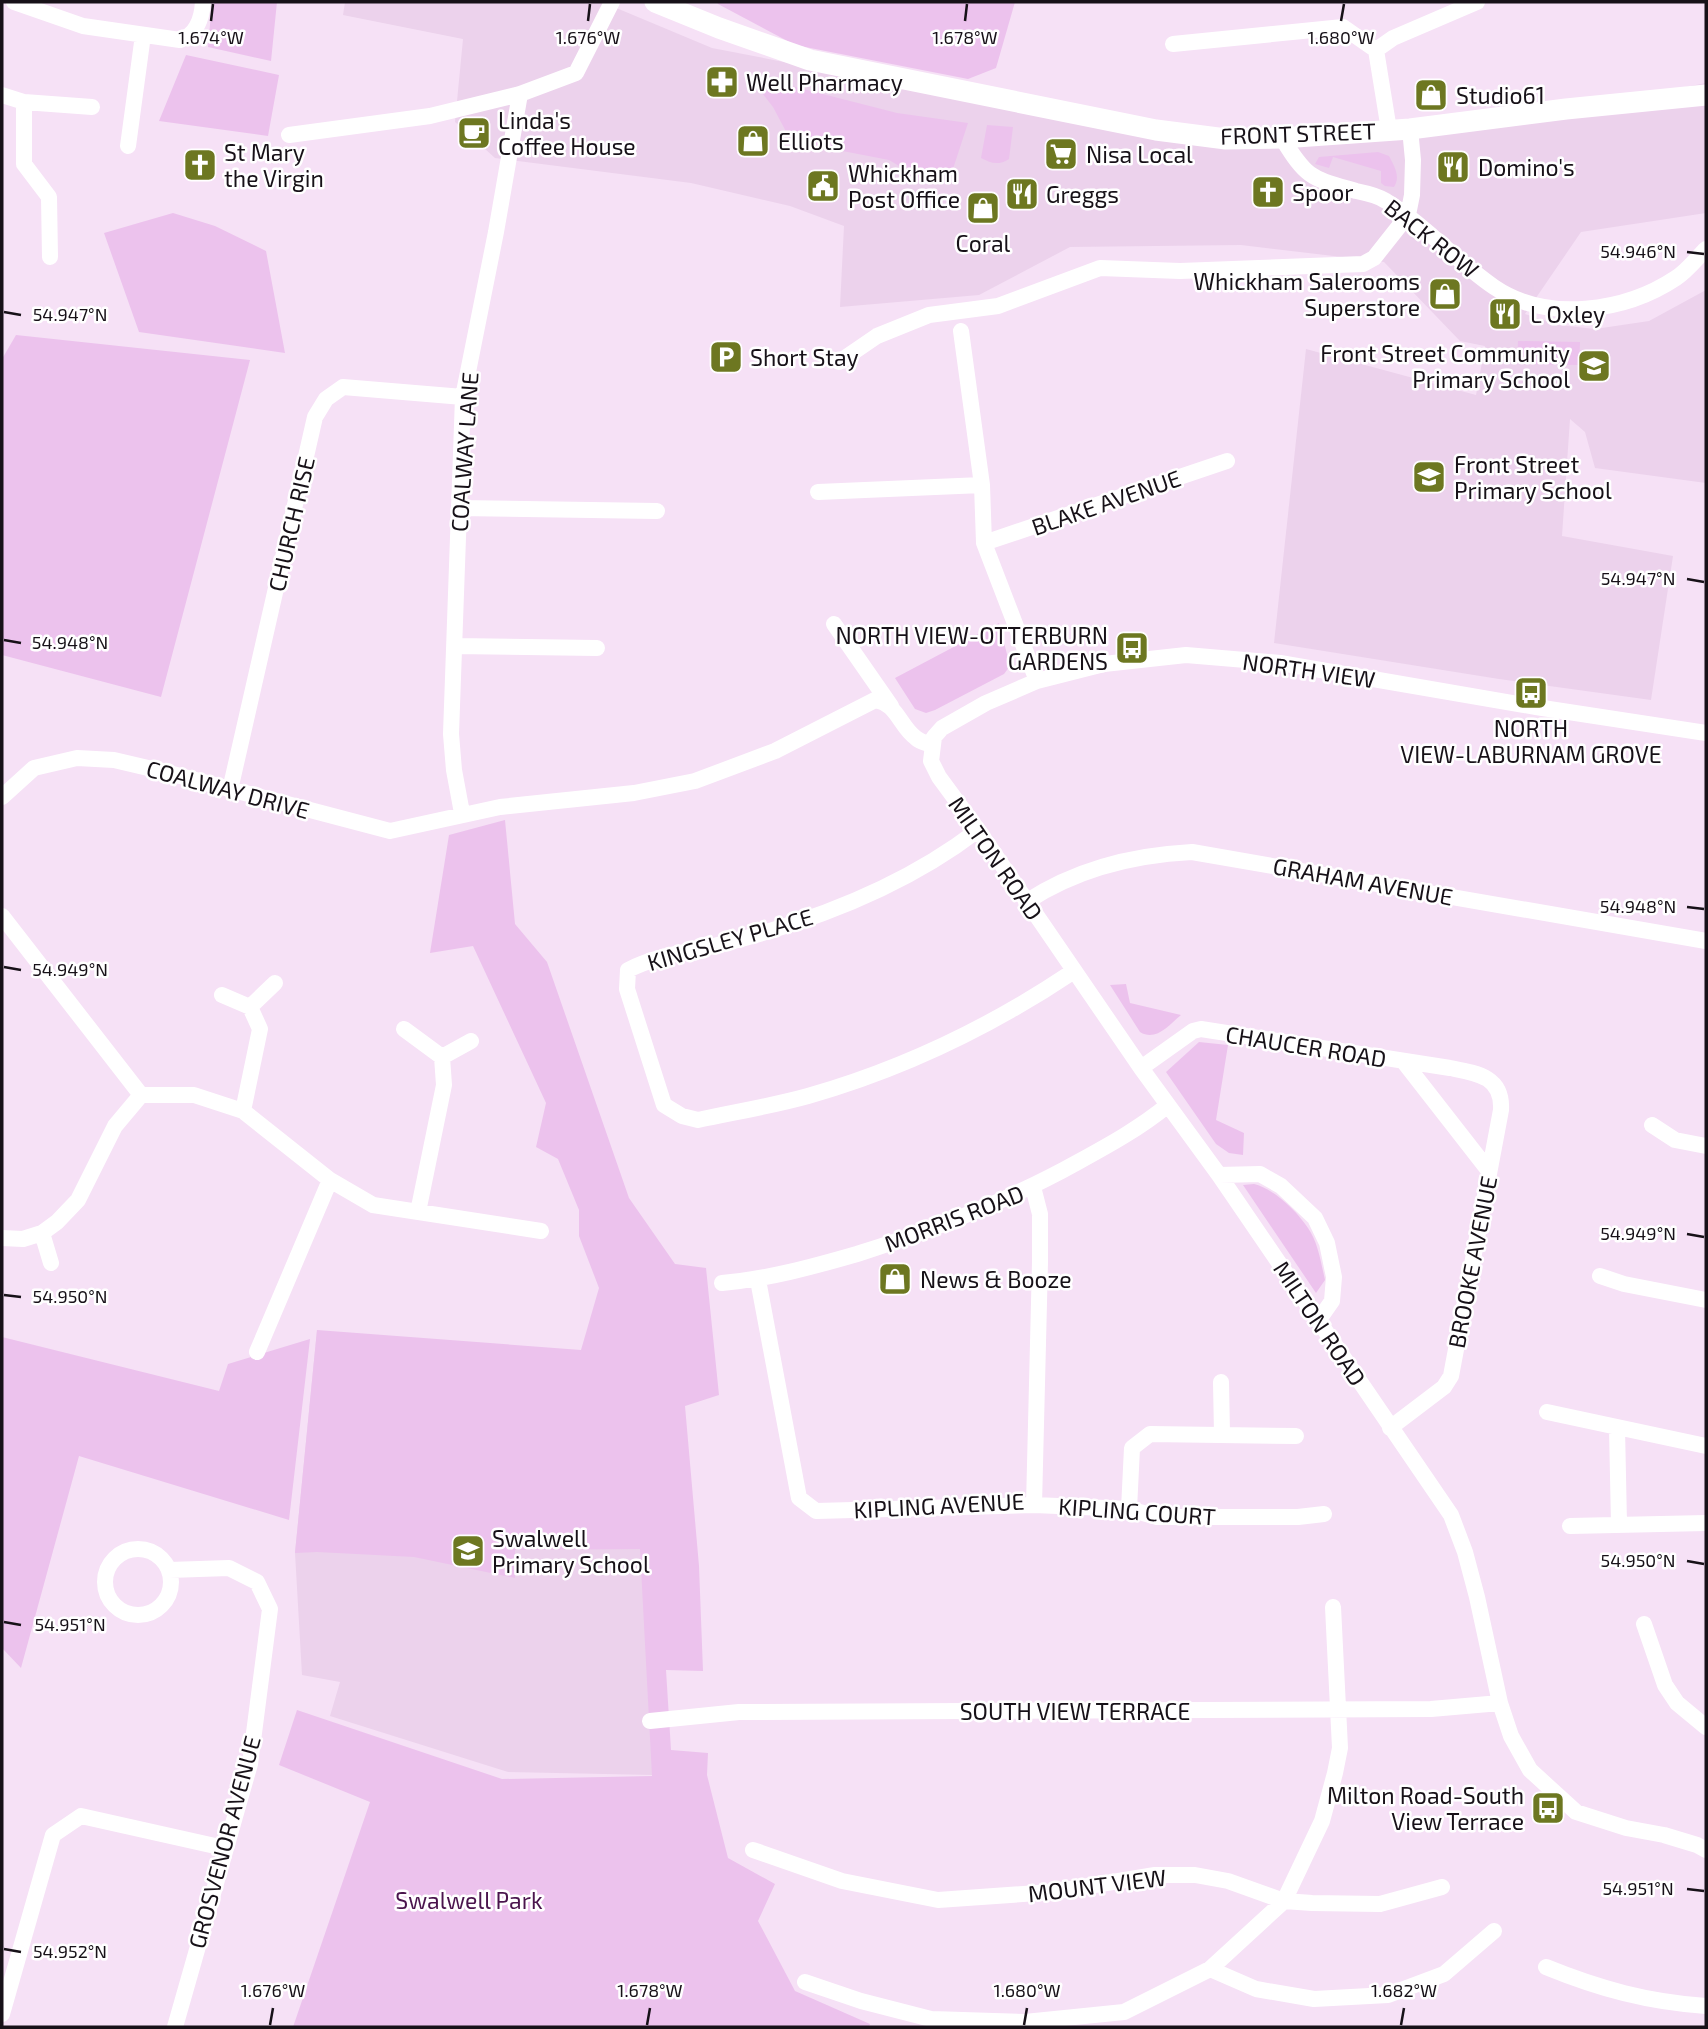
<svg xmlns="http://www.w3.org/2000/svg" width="1708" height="2029" viewBox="0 0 1708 2029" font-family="'Exo 2',sans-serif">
<rect width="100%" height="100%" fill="#f6e1f6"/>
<!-- built -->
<path fill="#ecd2ec" d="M345,2h257l110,46 488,95 470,-53 36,-7v130l-125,19 -56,82 34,11 36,4 54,-8 57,-31v193l-111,-15 -10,-36 -15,-13 -8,117 111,20 -22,144 -152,-21 -225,-36 32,-294 170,46 9,-49 -25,-5 -76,-79 -143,-17 -171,2 -91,48 -139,12 4,-81 -54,-20 -99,-23 -196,-25 -40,-36 8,-83 -120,-24z
M317,1330l323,105 13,340 -145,-3 -178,-56 10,-34 -38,-7 -7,-122z"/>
<!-- green -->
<path fill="#ecc2ed" d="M212,2h65l-6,59 -63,-14z
M717,2h298l-19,66 -28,11 -173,-34 -77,-41z
M186,55l93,20 -11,61 -109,-15z
M748,75l149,38 71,10 -19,58 -26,-1 -34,-20 -98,-19 -18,-34z
M987,125l26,2 -4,32c-11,7 -18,4 -28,-1z
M1378,152l11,4c5,10 12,20 5,31l-9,-1 -4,-3v-12l-48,-14 -4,11 -14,-4 4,-7z
M173,213l42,13 51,25 19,102 -146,-21 -35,-99z
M16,335l234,25 -89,337 -159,-42v-296z
M1518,341l62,1 -1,23 -62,-1z
M999,623l11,43 -6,8 -69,36 -9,3 -11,-4 -20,-31z
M505,820l10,104 32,38 82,236 46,66 31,4 13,127 -34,11 14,160 4,105 -37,-1 5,80 37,3 -1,22 21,83 47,26 -17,37 37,70 75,33 -1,3h-576l77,-225 -91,-37 18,-55 205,69 150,-3 -12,-227 -125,1v28l-101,-21 -97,-5 -22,1 22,-223 264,20 18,-62 -20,-52v-26l-21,-51 -22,-12 10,-44 -73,-157 -43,7 19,-118z
M1126,984l4,19 51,12c-12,10 -25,27 -41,17l-30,-47z
M1199,1042l29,3 -12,75 28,13 -1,22 -14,-2 -13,-9 -50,-72z
M1254,1184c20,5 42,26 54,44 10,14 13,35 17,52l-9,13 -73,-108z
M2,1337l217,54 9,-27 82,-25 -21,181 -210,-64 -58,212 -19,-20z"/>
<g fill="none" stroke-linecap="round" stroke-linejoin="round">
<!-- street -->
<path stroke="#fff" stroke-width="16" d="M14,2l69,24 97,14c17,-5 22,-23 23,-38
M1173,44l170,-17 33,23 13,80
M1376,50l17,-12 84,-36
M2,95l22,7 68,5
M24,102v62l25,33 1,60
M289,135l141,-19 90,-22 56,-21 36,-71
M1282,138c25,41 29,40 74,53 10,2 21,4 30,10 39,24 70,60 108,86 53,36 131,25 182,-9 11,-7 21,-20 30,-29
M128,146l15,-111
M961,331l21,154 2,58 53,138
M839,362l38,-26 52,-21 69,-9 102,-38 80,3 183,-7 11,-6 34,-43 4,-20 1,-35 -3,-31
M818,492l164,-7
M459,508l198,3
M984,543l243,-82
M834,624l57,82
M455,646l142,2
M1706,733l-170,-26 -256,-44 -94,-8 -82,9 -67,17 -51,22 -44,25 -8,9 -3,24 8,16 39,53 163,238 78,107 232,340 14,37 12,45 23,106 11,33 19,34 46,42 50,16 38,7 33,10 9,5
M230,790l85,-373 11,-18 17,-12 120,10
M2,797l32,-29 43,-10 37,2 51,12 225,59 110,-24 134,-14 61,-12 80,-30 100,-51c22,3 25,27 41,38 4,4 10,5 16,7
M462,813l-8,-43 -3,-36 12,-337 33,-165 24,-138
M978,830c-73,56 -164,91 -252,113 -34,9 -67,11 -98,27l-1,19 37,116 18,11 16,4c37,-8 74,-14 110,-24 95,-27 184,-70 266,-125
M1026,902c50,-33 107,-47 166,-50l514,89
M2,916l139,179h53l49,16 87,69 43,25 168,26
M222,995l28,12 10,22 -17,82
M250,1007l25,-24
M404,1029l38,28 2,28 -26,127
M442,1057l29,-16
M1404,1062l85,109
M1141,1068l52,-37 8,-2 249,39c26,5 53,8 51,42l-50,266 -7,11 -54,41
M1652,1125l23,15 31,6
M1219,1175l41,-1 21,12 34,32 12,25 7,34 -2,24 -14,20
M2,1238l21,1 19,-6
M51,1263l-9,-30 15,-11 21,-22 37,-74 26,-31
M1600,1276l24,8 82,16
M758,1280l41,218 17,13 218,-6 6,-243v-48l-7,-27
M722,1283c46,-4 90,-16 135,-29 76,-24 151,-53 221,-92 31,-17 62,-34 90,-57
M257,1352l73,-172
M1221,1382l1,52
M1547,1412l159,34
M1617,1428l2,96
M1034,1505l95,4 28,8h141l26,-3
M1129,1509l3,-61 18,-14 146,2
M1570,1526l136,-3
M105 1582a33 33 0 1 1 66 0a33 33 0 1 1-66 0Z
M169,1570l60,-2 28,14 13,27 -20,155 -75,263
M1644,1624l21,61 12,18 29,24
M650,1721l89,-9 692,-3 69,-6
M753,1850l89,31 96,19 114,-8 103,-17h40l33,6 56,20 28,2 68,1 62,-17
M1546,1967c54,22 102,35 160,39
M1210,1969l46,20 58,10 74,-4 56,-21 50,-43
M805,1982l56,19 70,18 94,3 99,-10 86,-43 74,-68 38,-80 13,-48 5,-25 -7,-141
M2,2014l51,-179 28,-19 143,32"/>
<!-- secondary -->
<path stroke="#fff" stroke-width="21" d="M655,2l64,26 91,32 346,70 70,9 56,-1 128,-9 156,-20 140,-14"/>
</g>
<!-- ticks -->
<path fill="none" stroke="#171118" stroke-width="2.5" d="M211,21l2,-17M588,21l2,-17M965,21l2,-17M1341,21l3,-17M1687,252l17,2M4,312l17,3M1687,579l17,3M4,640l17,3M1687,907l17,2M4,967l17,3M1687,1234l17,3M4,1295l17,2M1687,1561l17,3M4,1622l17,3M1687,1889l17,2M4,1949l17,3M270,2025l3,-17M647,2025l3,-17M1024,2025l3,-17M1401,2025l3,-17"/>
<!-- icons -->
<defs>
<symbol id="pharmacy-square" viewBox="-11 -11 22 22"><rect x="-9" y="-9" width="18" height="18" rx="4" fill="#6d7721" stroke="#fff"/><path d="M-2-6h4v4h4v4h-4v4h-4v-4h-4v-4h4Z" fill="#fff"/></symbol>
<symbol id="shop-square" viewBox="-11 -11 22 22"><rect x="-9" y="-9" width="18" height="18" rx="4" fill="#6d7721" stroke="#fff"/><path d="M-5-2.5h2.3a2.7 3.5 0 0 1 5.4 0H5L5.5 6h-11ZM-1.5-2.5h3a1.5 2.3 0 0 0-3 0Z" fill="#fff"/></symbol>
<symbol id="cafe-square" viewBox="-11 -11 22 22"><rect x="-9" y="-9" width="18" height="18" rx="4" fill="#6d7721" stroke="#fff"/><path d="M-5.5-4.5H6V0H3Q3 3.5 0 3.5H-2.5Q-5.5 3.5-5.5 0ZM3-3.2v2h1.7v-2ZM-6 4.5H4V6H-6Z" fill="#fff"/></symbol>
<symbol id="supermarket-square" viewBox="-11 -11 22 22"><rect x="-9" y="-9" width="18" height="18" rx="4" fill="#6d7721" stroke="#fff"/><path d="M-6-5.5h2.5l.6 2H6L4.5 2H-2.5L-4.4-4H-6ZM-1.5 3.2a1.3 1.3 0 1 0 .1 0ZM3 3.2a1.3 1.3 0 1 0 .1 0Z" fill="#fff"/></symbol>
<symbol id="church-square" viewBox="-11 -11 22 22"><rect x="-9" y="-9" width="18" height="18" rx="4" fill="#6d7721" stroke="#fff"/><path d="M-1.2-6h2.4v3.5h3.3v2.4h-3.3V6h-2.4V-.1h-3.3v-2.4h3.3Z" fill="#fff"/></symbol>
<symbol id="restaurant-square" viewBox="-11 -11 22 22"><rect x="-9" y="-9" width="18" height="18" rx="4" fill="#6d7721" stroke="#fff"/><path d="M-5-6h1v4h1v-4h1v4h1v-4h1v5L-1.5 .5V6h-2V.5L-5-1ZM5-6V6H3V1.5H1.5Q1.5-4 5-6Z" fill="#fff"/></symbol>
<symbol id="civic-square" viewBox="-11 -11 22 22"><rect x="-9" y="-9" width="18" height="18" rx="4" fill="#6d7721" stroke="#fff"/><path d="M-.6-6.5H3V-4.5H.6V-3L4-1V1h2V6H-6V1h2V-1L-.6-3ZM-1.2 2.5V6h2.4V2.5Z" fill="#fff"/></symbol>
<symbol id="parking-square" viewBox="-11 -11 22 22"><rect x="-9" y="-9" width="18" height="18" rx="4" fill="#6d7721" stroke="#fff"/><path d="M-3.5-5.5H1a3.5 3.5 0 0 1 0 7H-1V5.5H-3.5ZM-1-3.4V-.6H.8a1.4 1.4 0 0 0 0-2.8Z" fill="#fff"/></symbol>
<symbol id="school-square" viewBox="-11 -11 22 22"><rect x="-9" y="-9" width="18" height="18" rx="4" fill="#6d7721" stroke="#fff"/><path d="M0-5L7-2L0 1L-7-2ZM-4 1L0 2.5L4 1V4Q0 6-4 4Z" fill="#fff"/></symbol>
<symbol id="bus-square" viewBox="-11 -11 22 22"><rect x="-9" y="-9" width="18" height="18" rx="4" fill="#6d7721" stroke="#fff"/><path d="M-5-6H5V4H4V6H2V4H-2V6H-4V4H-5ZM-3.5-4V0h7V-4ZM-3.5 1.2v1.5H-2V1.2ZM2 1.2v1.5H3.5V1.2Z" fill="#fff"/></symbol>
</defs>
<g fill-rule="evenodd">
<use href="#pharmacy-square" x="703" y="63" width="38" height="38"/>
<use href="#shop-square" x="1412" y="76" width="38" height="38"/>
<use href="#cafe-square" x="455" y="114" width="38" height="38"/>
<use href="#shop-square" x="734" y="122" width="38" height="38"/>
<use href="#supermarket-square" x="1042" y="135" width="38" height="38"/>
<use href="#church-square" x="181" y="146" width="38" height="38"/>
<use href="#restaurant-square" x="1434" y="148" width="38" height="38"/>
<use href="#civic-square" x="804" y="167" width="38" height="38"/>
<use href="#church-square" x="1249" y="173" width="38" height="38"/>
<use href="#restaurant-square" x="1003" y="175" width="38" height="38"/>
<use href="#shop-square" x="964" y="189" width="38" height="38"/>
<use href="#shop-square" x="1426" y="275" width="38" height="38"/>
<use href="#restaurant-square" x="1486" y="295" width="38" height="38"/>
<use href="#parking-square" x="707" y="338" width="38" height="38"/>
<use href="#school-square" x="1575" y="347" width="38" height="38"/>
<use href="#school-square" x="1410" y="458" width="38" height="38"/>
<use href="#bus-square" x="1113" y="629" width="38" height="38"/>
<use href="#bus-square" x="1512" y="674" width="38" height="38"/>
<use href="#shop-square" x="876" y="1260" width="38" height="38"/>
<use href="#school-square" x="449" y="1532" width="38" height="38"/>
<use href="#bus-square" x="1529" y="1789" width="38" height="38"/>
</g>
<g text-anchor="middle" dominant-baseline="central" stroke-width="5" stroke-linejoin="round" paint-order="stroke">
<!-- poi labels -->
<g font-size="23" fill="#171118" stroke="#fff" text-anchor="start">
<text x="746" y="82">Well Pharmacy</text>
<text x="1456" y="95">Studio61</text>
<text x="498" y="120">Linda's<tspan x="498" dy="26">Coffee House</tspan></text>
<text x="778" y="141">Elliots</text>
<text x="224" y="152">St Mary<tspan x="224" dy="26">the Virgin</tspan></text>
<text x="1086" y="154">Nisa Local</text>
<text x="1478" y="167">Domino's</text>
<text x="848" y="173">Whickham<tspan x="848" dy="26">Post Office</tspan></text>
<text x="1292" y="192">Spoor</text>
<text x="1046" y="194">Greggs</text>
<text x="983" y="243" text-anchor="middle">Coral</text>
<text x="1420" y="281" text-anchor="end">Whickham Salerooms<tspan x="1420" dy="26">Superstore</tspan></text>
<text x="1530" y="314">L Oxley</text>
<text x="1570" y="353" text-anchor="end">Front Street Community<tspan x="1570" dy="26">Primary School</tspan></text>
<text x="750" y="357">Short Stay</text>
<text x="1454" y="464">Front Street<tspan x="1454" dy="26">Primary School</tspan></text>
<text x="1108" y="635" text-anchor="end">NORTH VIEW-OTTERBURN<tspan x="1108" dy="26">GARDENS</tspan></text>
<text x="1531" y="728" text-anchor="middle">NORTH<tspan x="1531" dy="26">VIEW-LABURNAM GROVE</tspan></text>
<text x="920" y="1279">News &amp; Booze</text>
<text x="492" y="1538">Swalwell<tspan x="492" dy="26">Primary School</tspan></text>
<text x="1524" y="1795" text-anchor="end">Milton Road-South<tspan x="1524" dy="26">View Terrace</tspan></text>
</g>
<!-- street labels -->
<g font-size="23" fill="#171118" stroke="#fff">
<text transform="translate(1298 133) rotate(-2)">FRONT STREET</text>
<text transform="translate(1432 238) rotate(38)">BACK ROW</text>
<text transform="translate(464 452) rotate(-86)">COALWAY LANE</text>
<text transform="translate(1106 502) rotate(-19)">BLAKE AVENUE</text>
<text transform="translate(291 524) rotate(-77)">CHURCH RISE</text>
<text transform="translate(1309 670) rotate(8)">NORTH VIEW</text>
<text transform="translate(228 789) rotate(15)">COALWAY DRIVE</text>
<text transform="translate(996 858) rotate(55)">MILTON ROAD</text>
<text transform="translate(1363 881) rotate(10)">GRAHAM AVENUE</text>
<text transform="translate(730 939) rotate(-16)">KINGSLEY PLACE</text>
<text transform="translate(1306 1046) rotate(9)">CHAUCER ROAD</text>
<text transform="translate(954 1218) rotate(-21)">MORRIS ROAD</text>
<text transform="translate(1472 1262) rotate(-79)">BROOKE AVENUE</text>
<text transform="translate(1320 1323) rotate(56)">MILTON ROAD</text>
<text transform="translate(939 1505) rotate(-3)">KIPLING AVENUE</text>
<text transform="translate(1137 1511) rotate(4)">KIPLING COURT</text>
<text x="1075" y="1711">SOUTH VIEW TERRACE</text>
<text transform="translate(224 1842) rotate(-75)">GROSVENOR AVENUE</text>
<text transform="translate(1097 1885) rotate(-7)">MOUNT VIEW</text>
</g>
<!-- park labels -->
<g font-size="23" fill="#4a144d" stroke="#fff">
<text x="469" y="1900">Swalwell Park</text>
</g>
</g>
<g font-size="18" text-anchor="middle" fill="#171118" stroke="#fff" stroke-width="5" stroke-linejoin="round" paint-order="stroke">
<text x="211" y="44">1.674°W</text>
<text x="588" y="44">1.676°W</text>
<text x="965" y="44">1.678°W</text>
<text x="1341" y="44">1.680°W</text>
<text x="1638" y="258">54.946°N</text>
<text x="70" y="321">54.947°N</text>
<text x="1638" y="585">54.947°N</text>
<text x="70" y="649">54.948°N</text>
<text x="1638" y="913">54.948°N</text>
<text x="70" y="976">54.949°N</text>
<text x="1638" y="1240">54.949°N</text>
<text x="70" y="1303">54.950°N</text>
<text x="1638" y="1567">54.950°N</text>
<text x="70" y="1631">54.951°N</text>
<text x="1638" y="1895">54.951°N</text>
<text x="70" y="1958">54.952°N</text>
<text x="273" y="1997">1.676°W</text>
<text x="650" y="1997">1.678°W</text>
<text x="1027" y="1997">1.680°W</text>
<text x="1404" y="1997">1.682°W</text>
</g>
<!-- border -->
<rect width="1708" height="2029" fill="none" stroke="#171118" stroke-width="7"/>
</svg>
